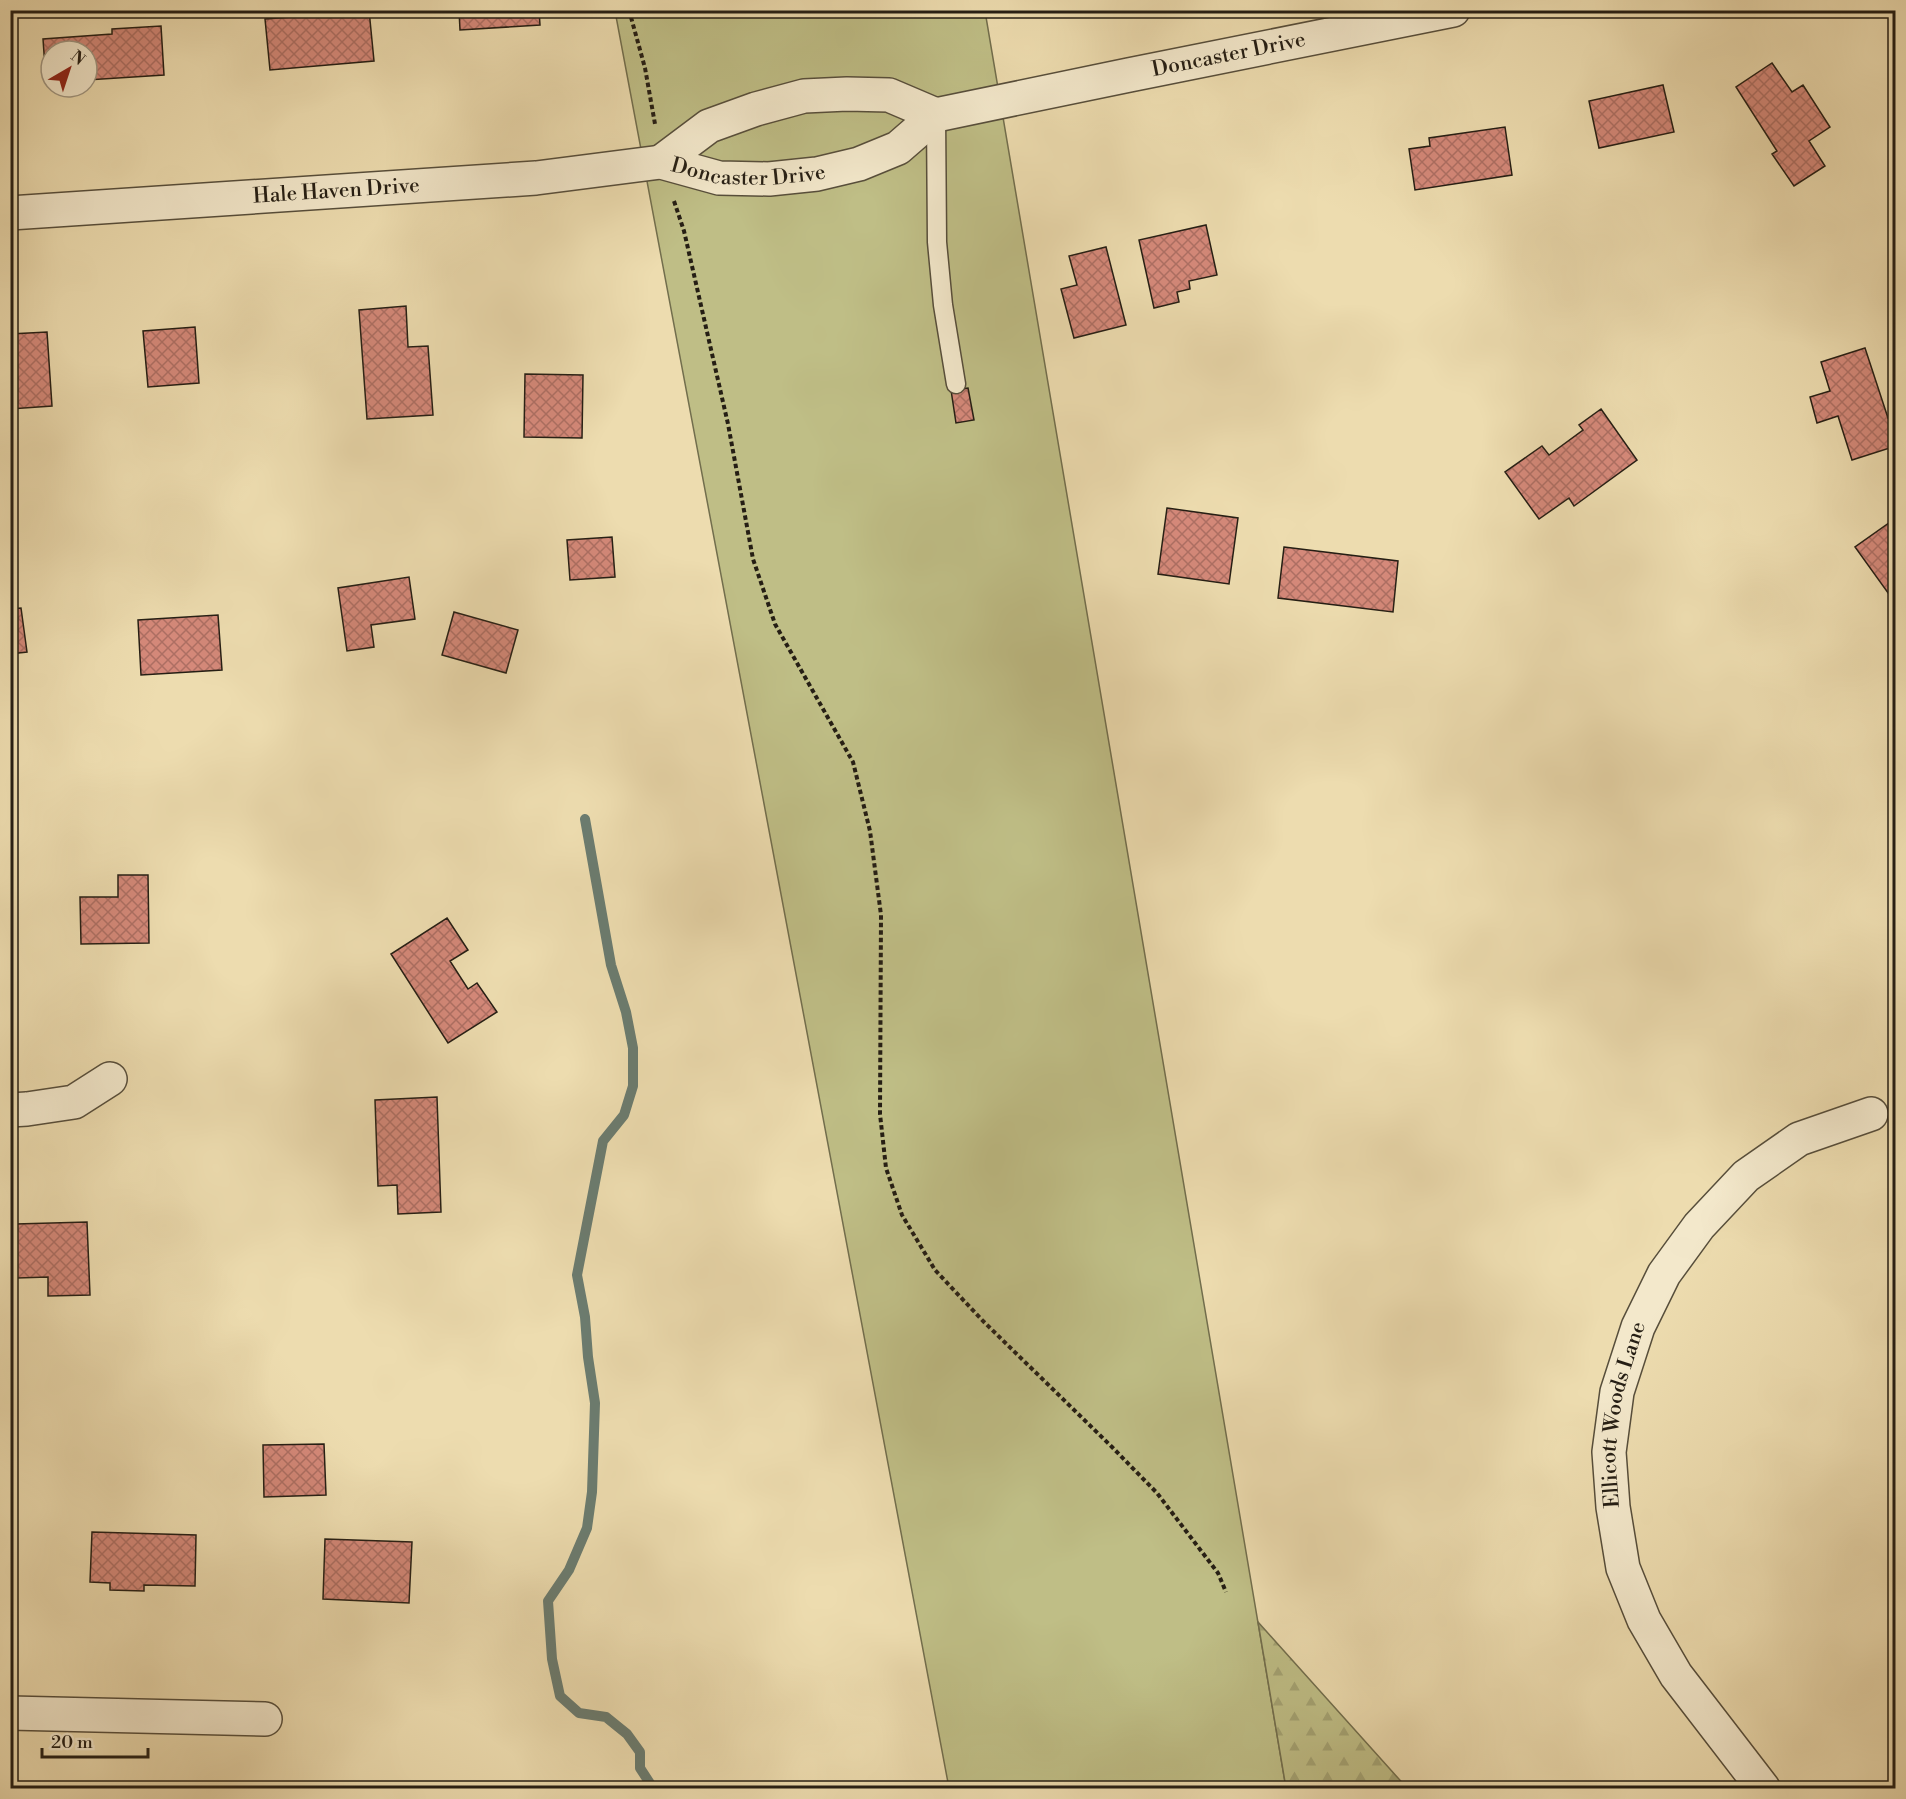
<svg xmlns="http://www.w3.org/2000/svg" width="1906" height="1799" viewBox="0 0 1906 1799" font-family="'Libre Bodoni',serif">
<defs>
<pattern id="forest-firs" width="22" height="20" patternUnits="userSpaceOnUse" patternTransform="scale(1.5)"><rect width="22" height="20" fill="#bfbe86"/><path d="M5 1l3.5 6h-7zM16 11l3.5 6h-7z" fill="#a4a373"/></pattern>
<pattern id="building-cross-hatch" width="8" height="8" patternUnits="userSpaceOnUse" patternTransform="scale(1.5)"><rect width="8" height="8" fill="#d5897a"/><path d="M0 0l8 8M0 8l8-8" fill="none" stroke="#ad6f63"/></pattern>
</defs>
<rect width="100%" height="100%" fill="#eddcaf"/>
<filter id="stains"><feTurbulence type="fractalNoise" baseFrequency=".00333" numOctaves="4"/><feColorMatrix values="0 0 0 0 .2 0 0 0 0 .09 0 0 0 0 .02 0 0 0 .5 -.17"/></filter>
<radialGradient id="worn" r=".72"><stop offset=".6" stop-color="#630" stop-opacity="0"/><stop offset="1" stop-color="#630" stop-opacity=".3"/></radialGradient>
<!-- green -->
<path fill="#bfbe86" stroke="#726e4d" stroke-width="1.5" d="M615,11h370l301,1777h-337z"/>
<!-- forest -->
<path fill="url(#forest-firs)" stroke="#726e4d" stroke-width="1.5" d="M1258,1622l149,166h-121z"/>
<g fill="none" stroke-linecap="round" stroke-linejoin="round">
<!-- stream -->
<path stroke="#6b7c70" stroke-width="10" d="M585,819l26,146 15,47 7,36v38l-9,29 -21,26 -26,134 8,42 3,40 7,46 -3,89 -5,36 -18,42 -21,31 4,58 8,37 19,17 27,4 21,17 13,18v16l13,20"/>
</g>
<!-- building -->
<path fill="url(#building-cross-hatch)" stroke="#251e14" stroke-width="1.5" d="M305,10h64l5,51 -104,9 -5,-51 40,-3z
M459,10h80l1,15 -80,5z
M161,26l3,49 -77,5v-29h-36v31h-5l-3,-43 69,-5v-5z
M1772,63l20,29 11,-7 27,42 -21,14 16,25 -31,20 -22,-32 5,-3 -41,-64z
M1663,85l11,47 -75,16 -10,-47z
M1505,127l7,48 -97,15 -6,-41 21,-3 -1,-8z
M1206,225l11,50 -28,6 1,8 -13,3 2,10 -25,6 -15,-68z
M1106,247l20,78 -52,13 -13,-49 16,-4 -8,-29z
M406,306l2,41 20,-1 5,69 -66,4 -8,-109z
M195,327l4,56 -51,4 -5,-56z
M47,332l5,74 -42,3v-75z
M1865,348l23,70 8,-2v30l-44,14 -14,-44 -21,7 -7,-26 20,-6 -9,-29z
M525,374l58,1 -1,63 -58,-1z
M968,388l6,32 -18,3 -5,-33z
M1601,409l36,51 -63,46 -5,-8 -30,21 -34,-47 37,-26 7,9 34,-25 -4,-5z
M1167,508l71,10 -9,66 -71,-10z
M1896,518v86l-41,-57z
M612,537l3,40 -45,3 -3,-40z
M1284,547l114,14 -5,51 -115,-14z
M409,577l6,42 -44,6 3,22 -27,4 -9,-63z
M21,608l6,44 -17,2v-45z
M454,612l64,18 -12,43 -64,-18z
M218,615l4,55 -81,5 -3,-55z
M118,875h30l1,68 -68,1 -1,-47h38z
M447,918l21,32 -18,11 18,28 9,-6 20,29 -49,31 -57,-89z
M437,1097l4,115 -43,2 -1,-29 -19,1 -3,-86z
M87,1222l3,73 -42,1v-19l-31,1v-22h-7v-23h6v-9z
M324,1444l2,51 -62,2 -1,-52z
M92,1532l104,3 -1,51 -51,-1v6l-34,-1v-7l-20,-1z
M325,1539l87,3 -3,61 -86,-4z"/>
<g fill="none" stroke-linecap="round" stroke-linejoin="round">
<defs>
<path id="lane" d="M936,115l1,127 6,63 13,79"/>
<g id="street">
<path d="M661,162l48,-36 47,-17 48,-13 43,-2 42,1 47,20"/>
<path id="s1" d="M10,213l526,-35 125,-16 58,16 50,1 48,-5 42,-10 39,-16 38,-33 193,-40 324,-65"/>
<path d="M10,1110l17,-1 47,-7 36,-23"/>
<path d="M10,1713l255,6"/>
<path id="s2" d="M1763,1788l-87,-113 -32,-55 -21,-52 -10,-61 -4,-55 8,-60 21,-65 26,-53 35,-48 47,-50 53,-37 72,-25"/>
</g>
</defs>
<!-- lane casing -->
<use href="#lane" stroke="#574e3b" stroke-width="21"/>
<!-- street casing -->
<use href="#street" stroke="#574e3b" stroke-width="36"/>
<!-- path -->
<path stroke="#251e14" stroke-width="4" stroke-dasharray="4.5 3" stroke-linecap="butt" d="M629,10l16,58 10,56
M674,201l10,30 44,193 25,135 22,65 78,138 17,69 11,84 -1,199 6,54 16,47 33,55 48,51 129,126 45,46 61,80 8,19"/>
<!-- lane -->
<use href="#lane" stroke="#f3e8cb" stroke-width="18"/>
<!-- street -->
<use href="#street" stroke="#f3e8cb" stroke-width="33"/>
</g>
<g text-anchor="middle" dominant-baseline="central" stroke-width="4.5" stroke-linejoin="round" paint-order="stroke">
<!-- street labels -->
<g font-size="21" fill="#251e14" stroke="#f3e8cb">
<text stroke="none"><textPath href="#s1" startOffset="1246">Doncaster Drive</textPath></text>
<text stroke="none"><textPath href="#s1" startOffset="742">Doncaster Drive</textPath></text>
<text stroke="none"><textPath href="#s1" startOffset="327">Hale Haven Drive</textPath></text>
<text stroke="none"><textPath href="#s2" startOffset="418">Ellicott Woods Lane</textPath></text>
</g>
</g>
<!-- margin -->
<rect width="1906" height="1799" fill="none" stroke="#eddcaf" stroke-width="36"/>
<rect x="12" y="12" width="1882" height="1775" fill="none" stroke="#251e14" stroke-width="3"/>
<rect x="18" y="18" width="1870" height="1763" fill="none" stroke="#251e14" stroke-width="1.5"/>
<!-- north arrow -->
<g transform="translate(69 69) rotate(39)"><circle r="28" fill="#f3e8cb" stroke="#a19782" stroke-width="1.5"/>
<path d="M0-4.5L10 22L0 15L-10 22Z" fill="#8f2418"/>
<text y="-9" font-size="16" font-weight="bold" text-anchor="middle" fill="#251e14">N</text>
</g>
<!-- scale -->
<path d="M42 1748v9h106v-9" fill="none" stroke="#251e14" stroke-width="3"/>
<text x="51" y="1748" font-size="18" fill="#251e14" stroke="#f3e8cb" stroke-width="4.5" paint-order="stroke">20 m</text>
<rect width="100%" height="100%" filter="url(#stains)"/>
<rect width="100%" height="100%" fill="url(#worn)"/>
</svg>
